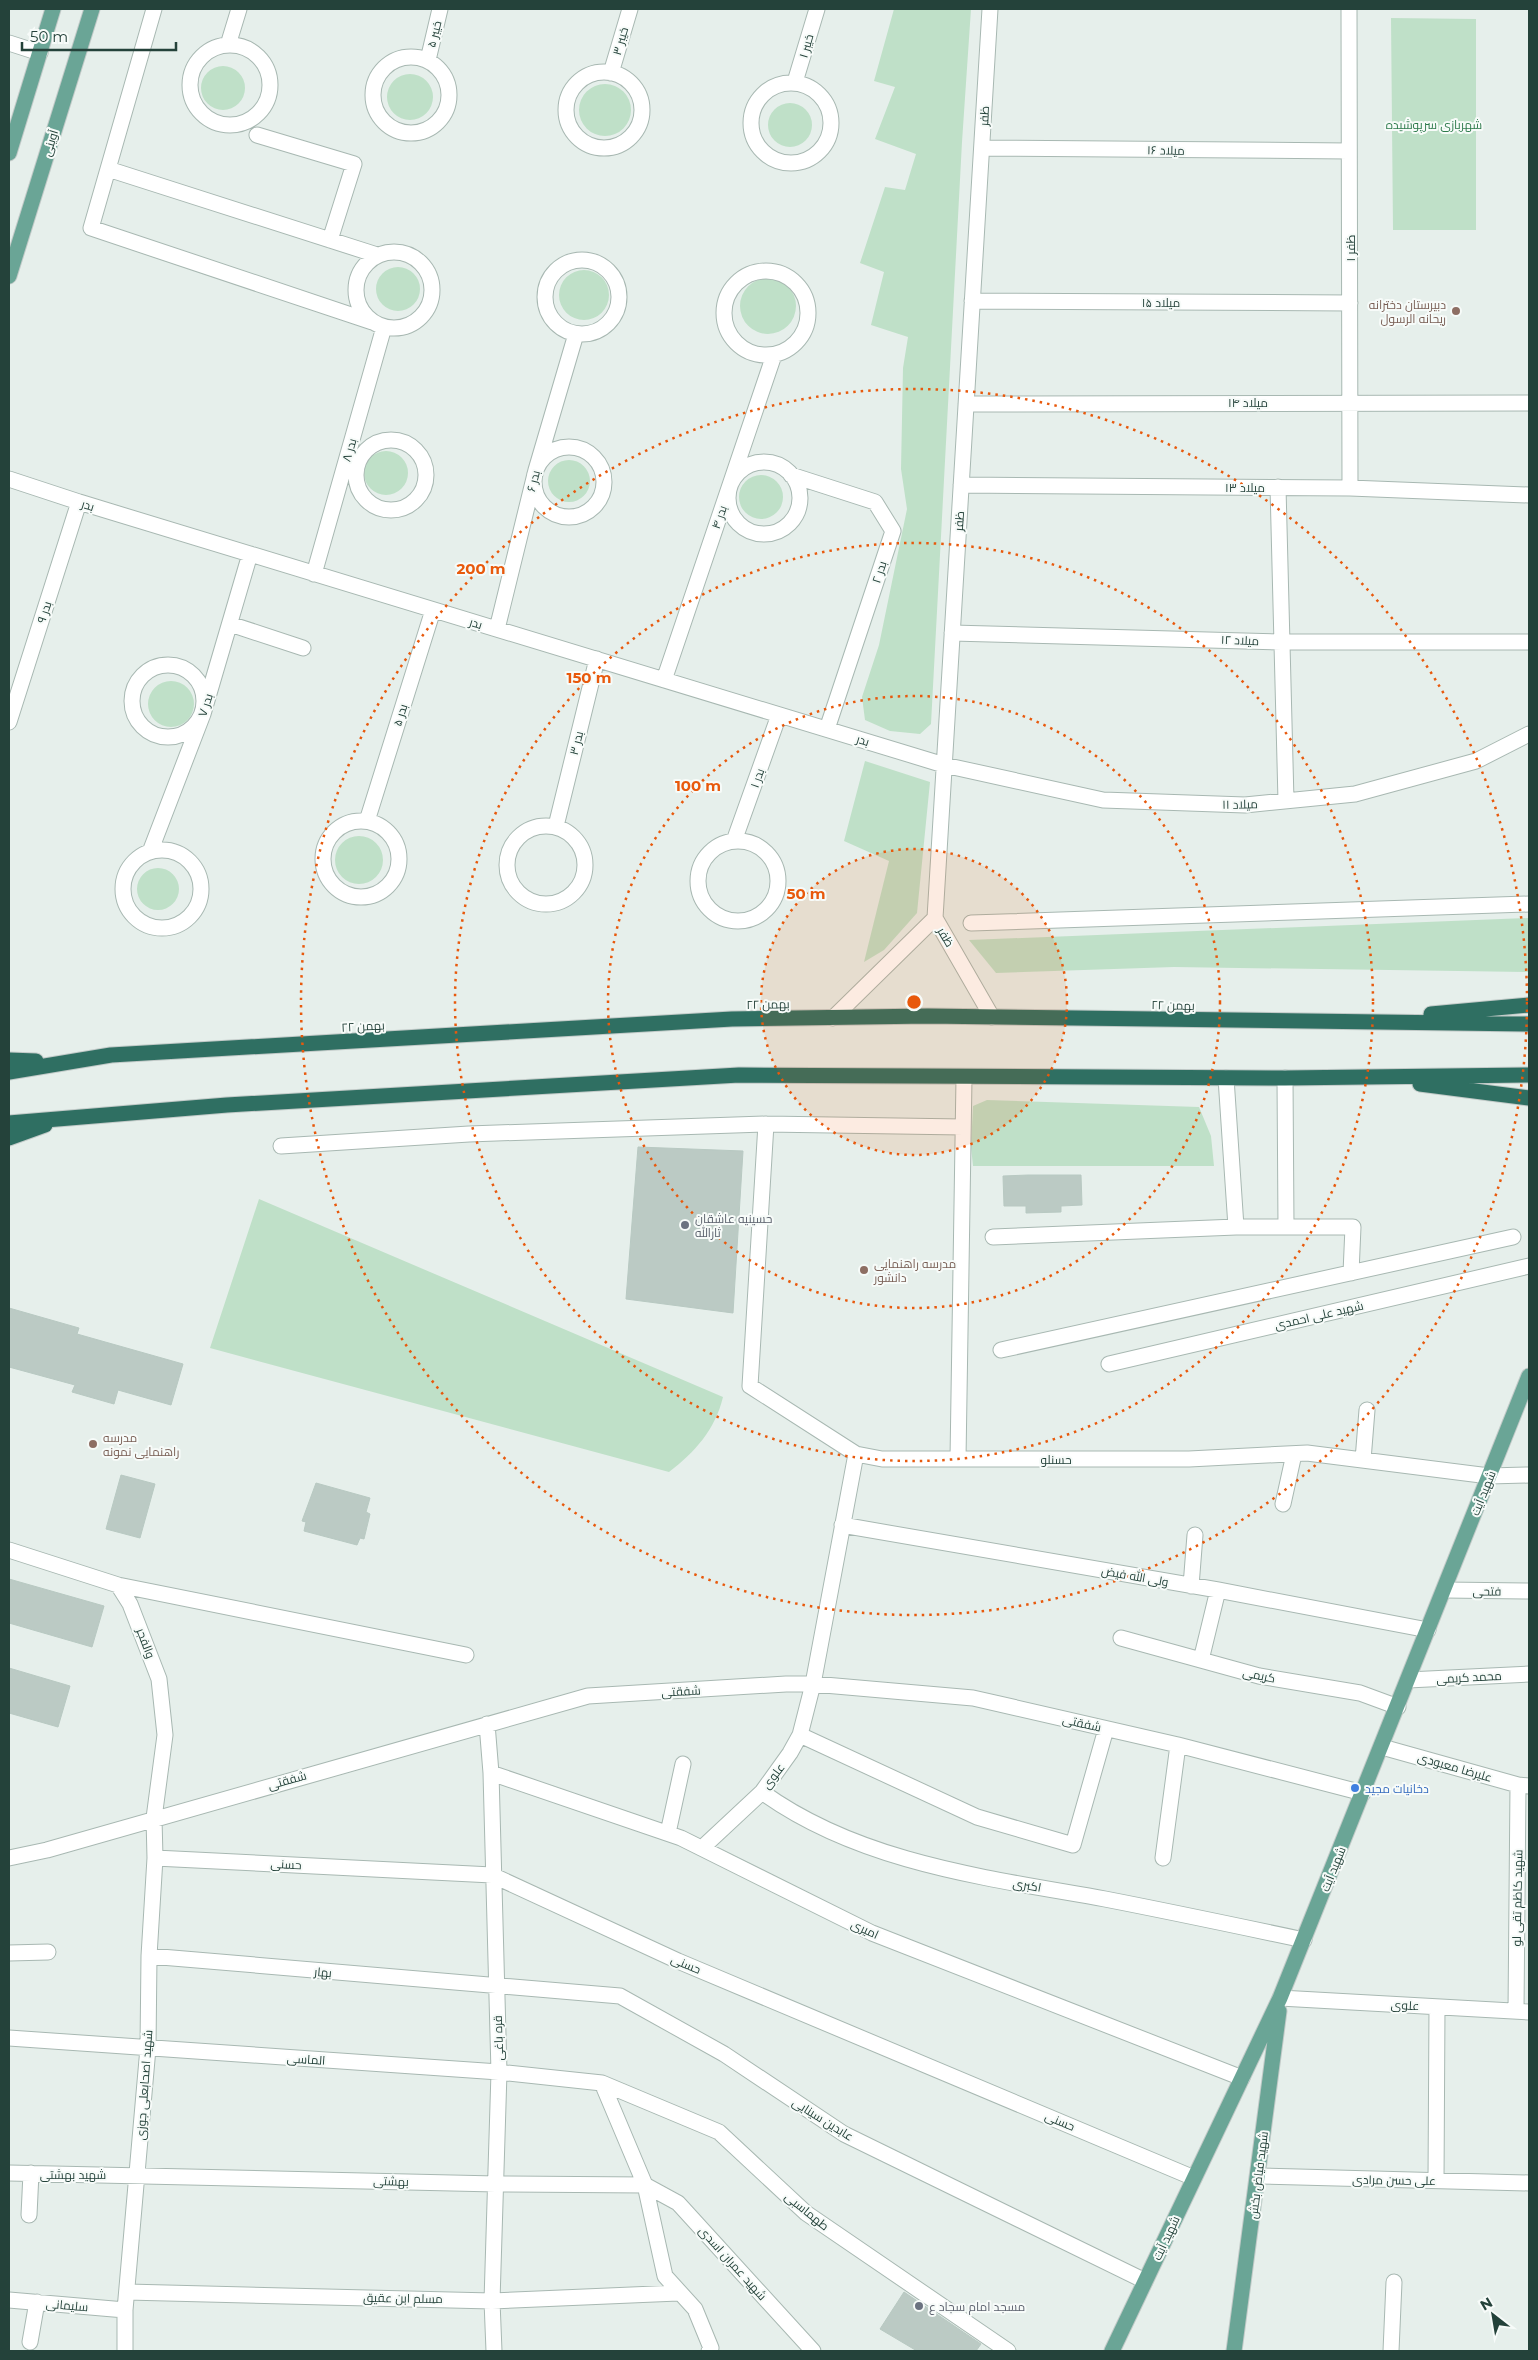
<svg xmlns="http://www.w3.org/2000/svg" width="1538" height="2360" viewBox="0 0 1538 2360" font-family="Montserrat,Cairo,sans-serif">
<rect width="100%" height="100%" fill="#e6efeb"/>
<!-- green -->
<path fill="#bfe0c8" d="M894,9h77l-9,133 -31,582 -11,10 -30,-3 -25,-11 -3,-23 17,-52 28,-136 -6,-40 2,-101 5,-31 -37,-12 13,-53 -24,-9 25,-76 20,3 11,-36 -41,-15 20,-52 -21,-6z
M1391,18l85,1v211h-83z
M201 88a22 22 0 1 1 44 0a22 22 0 1 1-44 0Z
M387 97a23 23 0 1 1 46 0a23 23 0 1 1-46 0Z
M579 110a26 26 0 1 1 52 0a26 26 0 1 1-52 0Z
M768 125a22 22 0 1 1 44 0a22 22 0 1 1-44 0Z
M376 289a22 22 0 1 1 44 0a22 22 0 1 1-44 0Z
M559 295a25 25 0 1 1 50 0a25 25 0 1 1-50 0Z
M740 306a28 28 0 1 1 56 0a28 28 0 1 1-56 0Z
M364 473a22 22 0 1 1 44 0a22 22 0 1 1-44 0Z
M548 481a21 21 0 1 1 42 0a21 21 0 1 1-42 0Z
M739 497a22 22 0 1 1 44 0a22 22 0 1 1-44 0Z
M148 704a23 23 0 1 1 46 0a23 23 0 1 1-46 0Z
M865,761l65,21 -13,131 -33,37 -20,12 25,-101 -45,-20z
M335 860a24 24 0 1 1 48 0a24 24 0 1 1-48 0Z
M137 889a21 21 0 1 1 42 0a21 21 0 1 1-42 0Z
M1529,918v54l-355,-5 -178,6 -27,-33z
M987,1100l212,7 12,29 3,30h-241l-2,-19 2,-41z
M259,1199l464,198c-8,33 -28,55 -54,75l-459,-124z"/>
<!-- building -->
<path fill="#bbcac4" stroke="#b8c9c2" d="M638,1147l105,4 -10,162 -107,-14z
M1028,1175h53l1,30 -21,1v6l-35,1v-7h-22l-1,-30z
M9,1308l70,20 -2,6 106,30 -12,41 -53,-15 -4,14 -42,-12 3,-7 -66,-18z
M121,1475l34,9 -15,54 -34,-9z
M316,1483l54,15 -4,14 4,2 -6,25 -4,-1 -3,7 -53,-14 2,-9 -4,-1z
M9,1579l95,27 -12,41 -83,-24z
M9,1668l61,18 -12,41 -49,-14z
M904,2292l77,52 -5,7h-59l-37,-22z"/>
<g fill="none" stroke-linecap="round" stroke-linejoin="round">
<defs>
<path id="minor" d="M154,9l-63,219 281,94
M990,9l-55,909 57,99
M1349,9l1,479
M9,43l31,10
M228,45l11,-36
M190 85a40 40 0 1 1 80 0a40 40 0 1 1-80 0Z
M373 95a38 38 0 1 1 76 0a38 38 0 1 1-76 0Z
M428,60l12,-51
M566 110a38 38 0 1 1 76 0a38 38 0 1 1-76 0Z
M611,73l19,-64
M795,82l22,-73
M751 123a40 40 0 1 1 80 0a40 40 0 1 1-80 0Z
M257,135l97,29 -24,76
M982,148l367,3
M108,169l269,86
M356 290a38 38 0 1 1 76 0a38 38 0 1 1-76 0Z
M545 297a37 37 0 1 1 74 0a37 37 0 1 1-74 0Z
M724 313a42 42 0 1 1 84 0a42 42 0 1 1-84 0Z
M972,301l378,2
M966,404l563,-1
M356 475a35 35 0 1 1 70 0a35 35 0 1 1-70 0Z
M534 482a35 35 0 1 1 70 0a35 35 0 1 1-70 0Z
M728 498a36 36 0 1 1 72 0a36 36 0 1 1-72 0Z
M791,475l84,27 18,29 -66,198
M9,479l70,23 865,263 159,35 142,5 110,-11 121,-33 53,-27
M961,485l389,3 179,7
M1278,487l8,314
M314,574l70,-247
M230,624l73,24
M497,629l39,-159 40,-136
M952,633l330,9h247
M132 701a36 36 0 1 1 72 0a36 36 0 1 1-72 0Z
M664,680l110,-325
M9,722l70,-220
M367,821l66,-211
M323 859a38 38 0 1 1 76 0a38 38 0 1 1-76 0Z
M507 865a39 39 0 1 1 78 0a39 39 0 1 1-78 0Z
M556,826l41,-167
M734,841l45,-126
M698 881a40 40 0 1 1 80 0a40 40 0 1 1-80 0Z
M123 889a39 39 0 1 1 78 0a39 39 0 1 1-78 0Z
M150,852l53,-138 47,-160
M971,923l558,-19
M833,1018l102,-100
M1226,1078l10,149
M1285,1078l1,149
M766,1124l-16,262 106,68
M281,1146l188,-12 297,-10 197,3
M993,1237l243,-10h117l-2,46
M1001,1350l512,-113
M1109,1364l420,-98
M958,1459l6,-381
M1363,1460l4,-50
M1283,1504l11,-50
M842,1525l376,65 210,40
M9,1550l109,35 12,19 29,75 6,56 -11,83 1,40 -6,98 -1,92 -23,262v41
M118,1585l348,70
M1191,1586l4,-51
M1444,1590l85,1
M1121,1638l138,38 101,17 38,14
M1201,1660l17,-70
M1408,1680l121,-6
M487,1724l4,49 8,299 -7,229 2,50
M800,1735l177,82 96,28 33,-116
M1382,1747l136,38 11,1
M491,1773l190,65 191,95 370,145
M762,1792c98,71 226,86 343,107 67,13 133,27 199,41
M668,1833l15,-69
M702,1848l60,-56 28,-39 10,-18 13,-51 43,-230 26,5h307l118,-6 182,23 40,-1
M9,1858l38,-8 541,-154 198,-12h27l160,14 205,47 185,48
M155,1858l337,17 186,86 516,217
M1163,1858l15,-113
M9,1953l39,-1
M149,1956l471,40 104,58 120,80 301,147
M1280,1998l249,14
M1516,2011l2,-226
M9,2038l490,34 103,11 117,49 87,81 202,138
M602,2083l43,102 20,91 30,33 16,39 -2,3
M9,2173l487,11 149,1 33,18 135,148
M1258,2176l271,7
M1436,2181l1,-174
M29,2215l2,-42
M127,2292l365,9 186,-8
M9,2300l116,10
M30,2342l7,-40
M1391,2351l3,-69"/>
<path id="major" d="M9,153l44,-144
M9,276l83,-267
M1112,2351l168,-353 249,-622
M1234,2351l45,-340"/>
<path id="highway" d="M1431,1014l98,-9
M9,1060l27,1
M9,1072l102,-17 621,-36 196,-3 601,8
M1420,1084l109,14
M9,1123l218,-18 512,-30 546,3 244,-3
M9,1138l36,-13"/>
</defs>
<!-- minor casing -->
<use href="#minor" stroke="#a8b8b2" stroke-width="17"/>
<!-- major casing -->
<use href="#major" stroke="#c2cac8" stroke-width="17"/>
<!-- highway casing -->
<use href="#highway" stroke="#c2cac8" stroke-width="17"/>
<!-- minor -->
<use href="#minor" stroke="#fff" stroke-width="15"/>
<!-- major -->
<use href="#major" stroke="#6aa596" stroke-width="15"/>
<!-- highway -->
<use href="#highway" stroke="#2f6f62" stroke-width="15"/>
</g>
<!-- distance rings -->
<circle cx="914" cy="1002" r="153" fill="#e8590c" fill-opacity=".12"/>
<g fill="none" stroke="#e8590c" stroke-width="2.5" stroke-dasharray="2.5 5">
<circle cx="914" cy="1002" r="153"/>
<circle cx="914" cy="1002" r="306"/>
<circle cx="914" cy="1002" r="459"/>
<circle cx="914" cy="1002" r="613"/>
</g>
<!-- markers -->
<g fill="#8d6e63" stroke="#f7fbf9" stroke-width="2">
<circle cx="1456" cy="311" r="5"/>
<circle cx="864" cy="1270" r="5"/>
<circle cx="93" cy="1444" r="5"/>
</g>
<g fill="#6b7280" stroke="#f7fbf9" stroke-width="2">
<circle cx="685" cy="1225" r="5"/>
<circle cx="919" cy="2306" r="5"/>
</g>
<circle fill="#3f7fe0" stroke="#f7fbf9" stroke-width="2" cx="1355" cy="1788" r="5"/>
<g text-anchor="middle" dominant-baseline="central" stroke-width="4" stroke-linejoin="round" paint-order="stroke">
<!-- street labels -->
<g font-size="12" fill="#24423a" stroke="#f7fbf9">
<text transform="translate(434 34) rotate(-76)">خیبر ۵</text>
<text transform="translate(620 41) rotate(-74)">خیبر ۳</text>
<text transform="translate(806 46) rotate(-74)">خیبر ۱</text>
<text transform="translate(984 116) rotate(-87)">ظفر</text>
<text transform="translate(50 143) rotate(-73)">آوینی</text>
<text transform="translate(1166 150) rotate(1)">میلاد ۱۶</text>
<text transform="translate(1350 248) rotate(-90)">ظفر ۱</text>
<text x="1161" y="302">میلاد ۱۵</text>
<text x="1248" y="402">میلاد ۱۴</text>
<text transform="translate(349 450) rotate(-74)">بدر ۸</text>
<text transform="translate(533 481) rotate(-76)">بدر ۶</text>
<text x="1245" y="487">میلاد ۱۳</text>
<text transform="translate(88 505) rotate(17)">بدر</text>
<text transform="translate(719 517) rotate(-71)">بدر ۴</text>
<text transform="translate(959 521) rotate(-86)">ظفر</text>
<text transform="translate(879 572) rotate(-72)">بدر ۲</text>
<text transform="translate(44 612) rotate(-72)">بدر ۹</text>
<text transform="translate(476 623) rotate(17)">بدر</text>
<text transform="translate(1240 640) rotate(2)">میلاد ۱۲</text>
<text transform="translate(205 705) rotate(-72)">بدر ۷</text>
<text transform="translate(400 715) rotate(-73)">بدر ۵</text>
<text transform="translate(863 740) rotate(17)">بدر</text>
<text transform="translate(576 743) rotate(-76)">بدر ۳</text>
<text transform="translate(757 778) rotate(-71)">بدر ۱</text>
<text transform="translate(1240 804) rotate(-1)">میلاد ۱۱</text>
<text transform="translate(946 937) rotate(60)">ظفر</text>
<text transform="translate(768 1004) rotate(-1)">۲۲ بهمن</text>
<text transform="translate(1173 1005) rotate(1)">۲۲ بهمن</text>
<text transform="translate(363 1026) rotate(-3)">۲۲ بهمن</text>
<text transform="translate(1319 1315) rotate(-13)">شهید علی احمدی</text>
<text x="1056" y="1459">حسنلو</text>
<text transform="translate(1483 1493) rotate(-68)">شهید آیت</text>
<text transform="translate(1135 1576) rotate(10)">ولی الله فیض</text>
<text transform="translate(1487 1591) rotate(1)">فتحی</text>
<text transform="translate(146 1643) rotate(69)">والفجر</text>
<text transform="translate(1259 1675) rotate(12)">کریمی</text>
<text transform="translate(1469 1677) rotate(-3)">محمد کریمی</text>
<text transform="translate(681 1691) rotate(-3)">شفقتی</text>
<text transform="translate(1082 1723) rotate(13)">شفقتی</text>
<text transform="translate(1455 1767) rotate(16)">علیرضا معبودی</text>
<text transform="translate(773 1776) rotate(-53)">علوی</text>
<text transform="translate(287 1780) rotate(-16)">شفقتی</text>
<text transform="translate(286 1864) rotate(3)">حسنی</text>
<text transform="translate(1333 1869) rotate(-68)">شهید آیت</text>
<text transform="translate(1027 1885) rotate(10)">اکبری</text>
<text transform="translate(1517 1898) rotate(-89)">شهید کاظم تقی لو</text>
<text transform="translate(865 1929) rotate(25)">امیری</text>
<text transform="translate(686 1964) rotate(23)">حسنی</text>
<text transform="translate(323 1972) rotate(5)">بهار</text>
<text transform="translate(1405 2005) rotate(3)">علوی</text>
<text transform="translate(498 2038) rotate(-92)">قره باغی</text>
<text transform="translate(306 2059) rotate(4)">الماسی</text>
<text transform="translate(144 2085) rotate(-86)">شهید اصحابعلی جوزی</text>
<text transform="translate(823 2119) rotate(32)">عابدین سینایی</text>
<text transform="translate(1060 2121) rotate(23)">حسنی</text>
<text x="73" y="2174">شهید بهشتی</text>
<text transform="translate(1258 2175) rotate(-83)">شهید فیاض بخش</text>
<text transform="translate(1394 2180) rotate(1)">علی حسن مرادی</text>
<text transform="translate(391 2181) rotate(2)">بهشتی</text>
<text transform="translate(807 2211) rotate(39)">طهماسبی</text>
<text transform="translate(1166 2238) rotate(-65)">شهید آیت</text>
<text transform="translate(733 2263) rotate(48)">شهید عمران اسدی</text>
<text transform="translate(403 2298) rotate(1)">مسلم ابن عقیق</text>
<text transform="translate(67 2305) rotate(5)">سلیمانی</text>
</g>
<!-- park labels -->
<g font-size="12" fill="#2d7a4b" stroke="#f7fbf9">
<text x="1434" y="124">شهربازی سرپوشیده</text>
</g>
<!-- education labels -->
<g font-size="12" fill="#785e54" stroke="#f7fbf9" text-anchor="start">
<text x="1446" y="304" text-anchor="end">دبیرستان دخترانه<tspan x="1446" dy="14">ریحانه الرسول</tspan></text>
<text x="874" y="1263">مدرسه راهنمایی<tspan x="874" dy="14">دانشور</tspan></text>
<text x="103" y="1437">مدرسه<tspan x="103" dy="14">راهنمایی نمونه</tspan></text>
</g>
<!-- worship labels -->
<g font-size="12" fill="#5b616d" stroke="#f7fbf9" text-anchor="start">
<text x="695" y="1218">حسینیه عاشقان<tspan x="695" dy="14">ثارالله</tspan></text>
<text x="929" y="2306">مسجد امام سجاد ع</text>
</g>
<!-- shop labels -->
<g font-size="12" fill="#366cbe" stroke="#f7fbf9" text-anchor="start">
<text x="1365" y="1788">دخانیات مجید</text>
</g>
</g>
<circle cx="914" cy="1002" r="8" fill="#e8590c" stroke="#f7fbf9" stroke-width="2.5"/>
<g font-size="15" text-anchor="middle" font-weight="bold" fill="#e8590c" stroke="#f7fbf9" stroke-width="4" stroke-linejoin="round" paint-order="stroke">
<text x="481" y="574">200 m</text>
<text x="589" y="683">150 m</text>
<text x="698" y="791">100 m</text>
<text x="806" y="899">50 m</text>
</g>
<!-- border -->
<rect width="1538" height="2360" fill="none" stroke="#24423a" stroke-width="20"/>
<!-- north arrow -->
<g transform="translate(1493 2315) rotate(329)" stroke="#f7fbf9" stroke-width="4" paint-order="stroke">
<path d="M0-4L9 19L0 12L-9 19Z" fill="#24423a"/>
<text y="-8" font-size="14" font-weight="bold" text-anchor="middle" fill="#24423a">N</text>
</g>
<!-- scale -->
<path d="M22 42v8h154v-8" fill="none" stroke="#24423a" stroke-width="2.5"/>
<text x="30" y="42" font-size="15" fill="#24423a" stroke="#f7fbf9" stroke-width="4" paint-order="stroke">50 m</text>
</svg>
